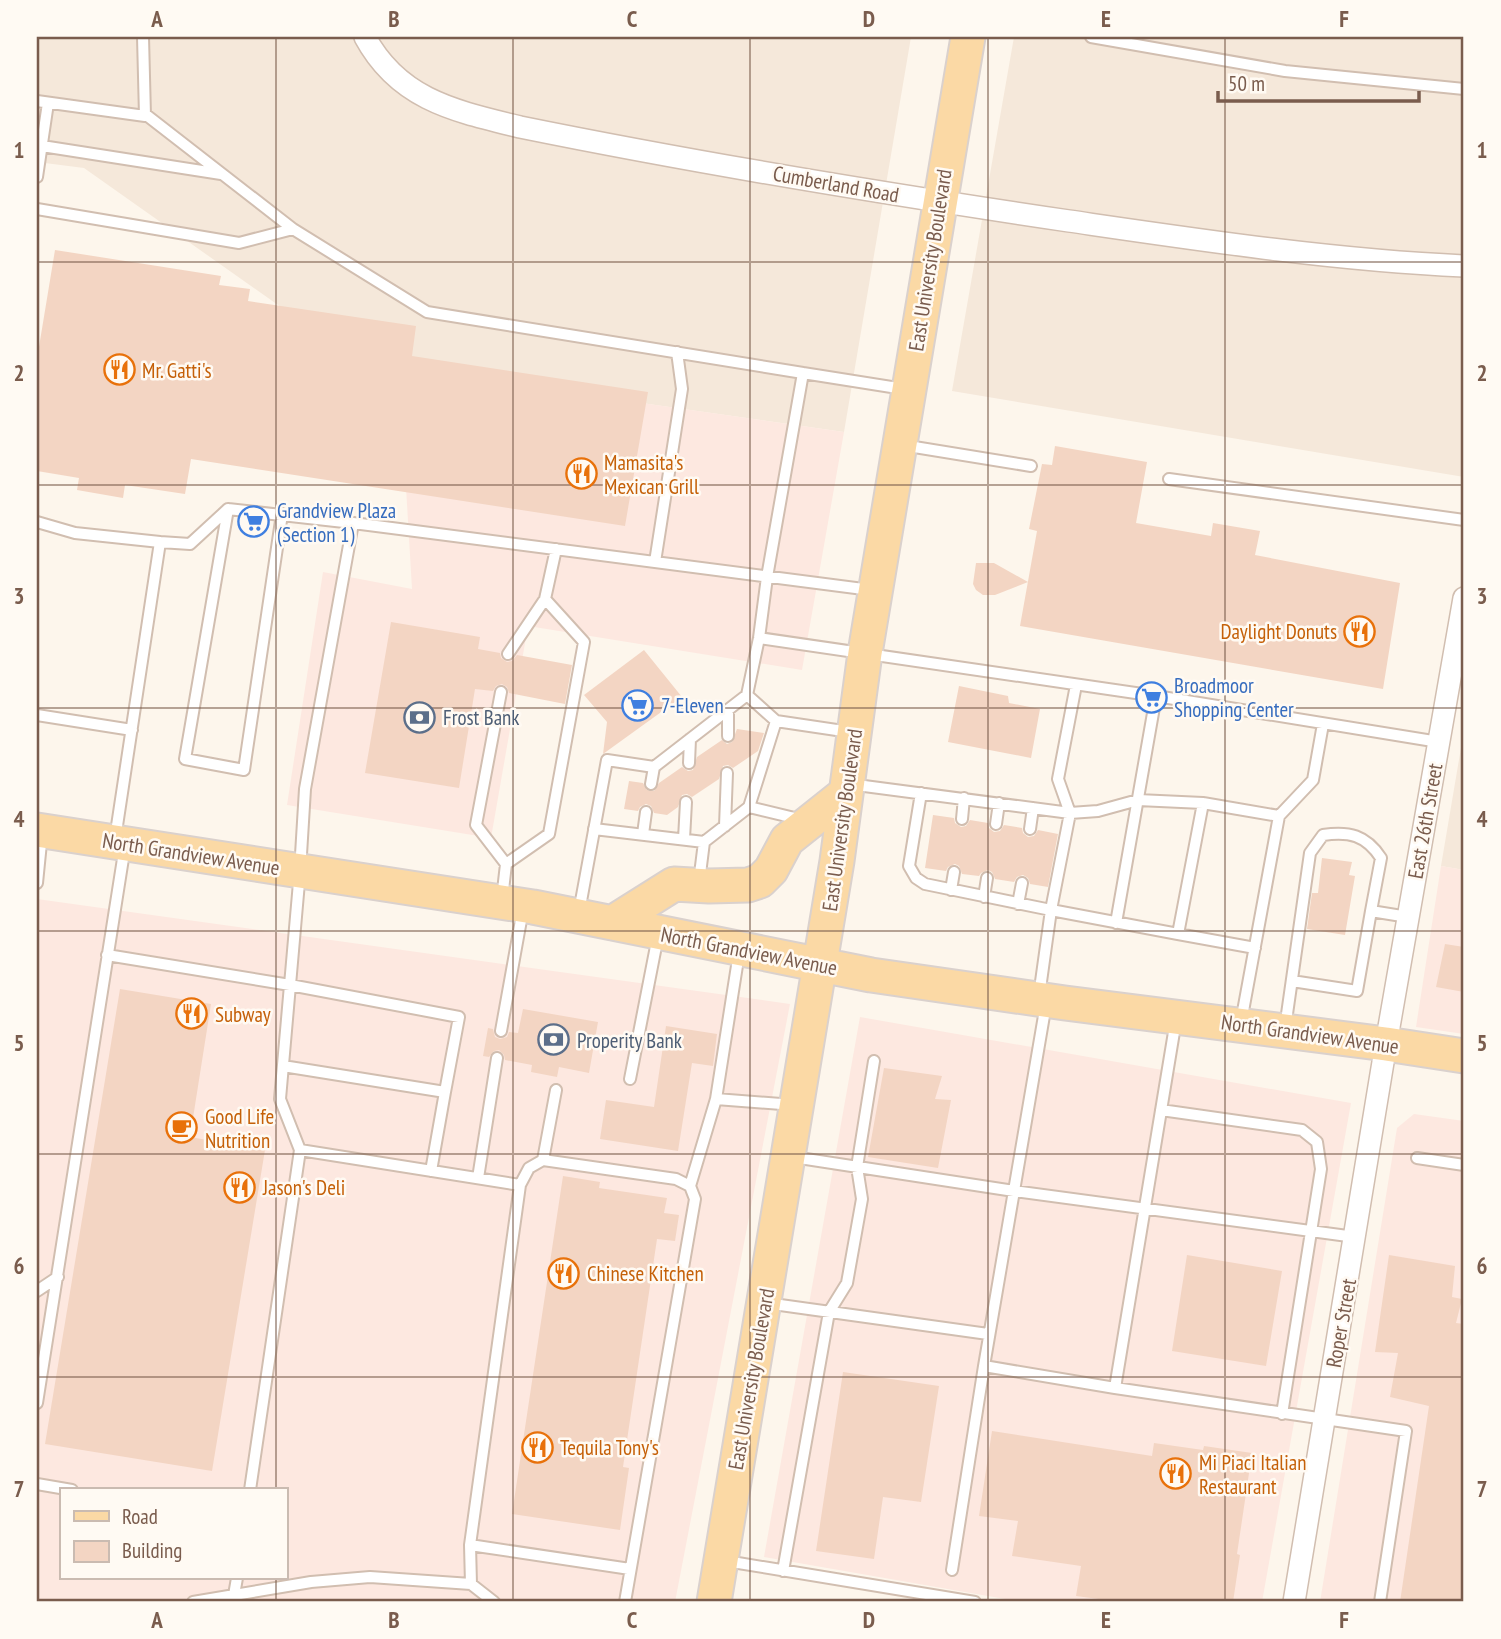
<svg xmlns="http://www.w3.org/2000/svg" width="1501" height="1639" viewBox="0 0 1501 1639" font-family="'PT Sans Narrow',sans-serif">
<rect width="100%" height="100%" fill="#fdf6ec"/>
<!-- residential -->
<path fill="#f5e8da" d="M37,37h874l-67,395 -484,-69 -276,-195 -47,-6z
M1014,37h450v440l-512,-86z
M1464,730v140l-23,-4z"/>
<!-- commercial -->
<path fill="#fde8e0" fill-rule="evenodd" d="M399,368l445,64 -42,238 -274,-44 -37,212 -204,-33 36,-233 89,17z
M1441,866l23,4v164l-48,-7z
M37,899l753,105 -115,598h-638zM61,1490h224v88h-224z
M860,1017l491,86 -89,499h-240l-258,-45z
M1414,1114l50,7v481h-144l77,-474z"/>
<!-- building -->
<path fill="#f3d5c3" d="M55,250l166,26 -2,9 31,4 -2,12 168,25 -4,30 236,36 -23,134 -434,-67 -6,35 -60,-9 -2,13 -46,-8 2,-12 -42,-7v-112z
M1055,446l92,16 -11,61 75,13 2,-13 47,8 -5,24 145,28 -17,106 -363,-63 17,-95 -8,-2 13,-65 10,1z
M976,563h18l34,19 -33,13h-12l-7,-5 -3,-6z
M391,622l89,15 -2,12 22,4 1,5 6,4 5,-1 5,-6 55,10 -7,39 -56,-11 -2,-6 -5,-3 -6,2 -3,5 -18,-2 -16,99 -94,-15z
M644,650l38,47 -79,57 4,-32 -23,-27z
M959,686l49,10 1,7 31,6 -9,49 -83,-16z
M737,729l27,4 -6,18 -25,17 -5,-3 -5,1 -4,13 -27,18 -5,-3 -5,1 -4,12 -11,8 -13,-2 -3,-7 -5,-2 -6,3 -2,4 -14,-2 5,-28 14,2 4,7 7,1 5,-8 23,-16 6,4 5,-1 4,-13 25,-17 5,4 5,-2z
M933,815l21,3 1,5 6,4 5,-1 4,-6 18,3 1,5 5,4 6,-1 4,-6 18,3 1,5 5,4 6,-1 4,-6 20,4 -10,53 -18,-3 -2,-6 -5,-3 -6,2 -3,5 -19,-3 -3,-7 -4,-2 -7,3 -2,3 -17,-2 -3,-8 -4,-2 -7,3 -2,4 -21,-3z
M1322,858l30,4 -3,13 6,1 -10,59 -38,-6 5,-36h6z
M1445,944l19,3v45l-28,-5z
M120,989l91,15 -21,133 75,13 -53,321 -167,-27z
M523,1009l75,13 -9,51 -30,-6 -2,10 -26,-5 1,-7 -27,-5 -1,-5 -5,-5 -5,1 -5,6 -6,-1 5,-28 5,1 2,8 5,2 7,-2 2,-5 9,1z
M666,1026l51,8 -4,32 -21,-3 -14,88 -78,-12 6,-39 48,7z
M884,1068l58,8 -7,23 16,1 -13,68 -70,-11z
M563,1176l37,6 -1,6 68,10 -3,15 15,2 -4,26 -18,-2 -34,228 6,1 -9,62 -108,-16z
M1187,1255l95,16 -16,95 -94,-15z
M1389,1255l66,11 -3,31 10,2 -6,24 8,1v278h-64l29,-196 -39,-9 8,-44 -23,-1z
M843,1372l96,14 -18,116 -38,-5 -9,62 -58,-8z
M992,1431l160,25 2,-13 49,7 1,-4 48,7 -15,101 3,1 -7,47h-127v-2l-30,-4 5,-30 -69,-10 6,-35 -39,-5z"/>
<g fill="none" stroke-linecap="round" stroke-linejoin="round">
<defs>
<path id="service" d="M1091,37l194,34 179,18
M37,101l108,15 -2,-79
M145,114l148,115
M42,146l179,28
M37,177l11,-74
M37,209l202,34 54,-14 134,83 376,61 -36,204 -8,61 -12,57 -93,72 -47,-7 -28,152
M803,373l101,16
M902,445l129,21
M1169,479l295,41
M228,509l-43,250 59,11 38,-256
M37,522l38,11 85,9 -45,297
M353,523l518,67
M160,542l30,2 38,-35 125,14 -48,266 -5,82 -20,228 20,51 -50,340
M655,562l27,-173 -5,-37
M759,638l397,58 283,46
M508,654l37,-55 11,-50
M501,692l-25,133 30,39 -4,35
M747,695l29,26 -27,86
M37,715l95,15
M776,721l74,11
M728,736v-25
M689,763l1,-24
M651,784l3,-17
M849,784l221,29 -12,-34 18,-94
M921,793l-12,73 7,12 9,6 126,26 -12,86
M1203,803l-25,131 -127,-24 19,-97 28,-2 40,-11 65,3 76,13
M962,819l2,-21
M996,824l3,-21
M725,826l2,-53
M594,829l110,13 -5,40
M1030,829l3,-21
M643,834l3,-22
M684,839l2,-37
M704,842l45,-35 54,13
M506,864l43,-30 35,-192 -39,-43
M37,883l5,-50
M951,890l3,-18
M984,897l3,-19
M1018,904l4,-21
M1116,923l40,-227
M1178,934l77,14
M107,955l183,30 169,32 -14,75 -162,-26
M1292,981l65,10 14,-80
M1046,1004l-62,362 131,22
M1176,1020l-61,368 291,43 -26,171
M1241,1022l38,-206 34,-36 10,-56
M1285,1028l25,-175 13,-18c26,-4 43,0 58,23l-10,53 37,6
M501,1031l22,-122
M630,1079l28,-143
M716,1099l23,-146
M1161,1110l141,20 15,12 4,27 -39,245
M300,1150l220,35
M793,1157l221,34 341,46
M1417,1158l47,7
M543,1160l13,-70
M431,1171l14,-79
M478,1178l19,-120
M690,1186l26,-87 78,6
M37,1291l21,-14
M766,1303l222,31
M37,1403l88,-557
M37,1484l35,6
M470,1545l160,24
M726,1561l249,41
M952,1570l32,-204
M783,1571l46,-259 18,-29 15,-84 -5,-32 17,-106
M471,1584l-1,-39 50,-360 9,-17 14,-8 133,19 14,7 5,13 -70,403
M234,1595l3,-17
M193,1602l118,-20 59,-5 101,7 23,18"/>
<path id="minor" d="M365,37c34,63 90,74 155,90 182,37 366,67 549,94 131,19 263,39 395,45
M1294,1602l92,-558 78,-446"/>
<path id="primary" d="M37,830l496,77 338,68 194,28 321,41 78,12
M612,923l62,-39 35,2 39,-1 12,-4 11,-11 16,-30 59,-47
M714,1602l123,-741 28,-208 103,-616"/>
</defs>
<!-- service casing -->
<use href="#service" stroke="#d1beb0" stroke-width="14"/>
<!-- minor casing -->
<use href="#minor" stroke="#d1beb0" stroke-width="24"/>
<!-- primary casing -->
<use href="#primary" stroke="#dad1cd" stroke-width="37"/>
<!-- service -->
<use href="#service" stroke="#fff" stroke-width="10"/>
<!-- minor -->
<use href="#minor" stroke="#fff" stroke-width="21"/>
<!-- primary -->
<use href="#primary" stroke="#fbd9a5" stroke-width="33"/>
</g>
<!-- grid -->
<path fill="none" stroke="#7a5c4d" stroke-width="2" stroke-opacity="0.55" d="M276,37v1453M513,37v1565M750,37v1565M988,37v1565M1225,37v1565M37,262h1427M37,485h1427M37,708h1427M37,931h1427M37,1154h1427M37,1377h1427M276,1578v24"/>
<!-- icons -->
<defs>
<symbol id="restaurant-ring" viewBox="-11 -11 22 22"><circle r="9.5" fill="#fffaf3" stroke="#e8710a" stroke-width="1.5"/><path d="M-5-6h1v4h1v-4h1v4h1v-4h1v5L-1.5 .5V6h-2V.5L-5-1ZM5-6V6H3V1.5H1.5Q1.5-4 5-6Z" fill="#e8710a"/></symbol>
<symbol id="supermarket-ring" viewBox="-11 -11 22 22"><circle r="9.5" fill="#fffaf3" stroke="#3f7fe0" stroke-width="1.5"/><path d="M-6-5.5h2.5l.6 2H6L4.5 2H-2.5L-4.4-4H-6ZM-1.5 3.2a1.3 1.3 0 1 0 .1 0ZM3 3.2a1.3 1.3 0 1 0 .1 0Z" fill="#3f7fe0"/></symbol>
<symbol id="bank-ring" viewBox="-11 -11 22 22"><circle r="9.5" fill="#fffaf3" stroke="#5c6f8a" stroke-width="1.5"/><path d="M-6-4H6V4H-6ZM0-2.3a2.3 2.3 0 1 0 0 4.6a2.3 2.3 0 1 0 0-4.6Z" fill="#5c6f8a"/></symbol>
<symbol id="cafe-ring" viewBox="-11 -11 22 22"><circle r="9.5" fill="#fffaf3" stroke="#e8710a" stroke-width="1.5"/><path d="M-5.5-4.5H6V0H3Q3 3.5 0 3.5H-2.5Q-5.5 3.5-5.5 0ZM3-3.2v2h1.7v-2ZM-6 4.5H4V6H-6Z" fill="#e8710a"/></symbol>
</defs>
<g fill-rule="evenodd">
<use href="#restaurant-ring" x="102" y="352" width="35" height="35"/>
<use href="#restaurant-ring" x="564" y="456" width="35" height="35"/>
<use href="#supermarket-ring" x="236" y="504" width="35" height="35"/>
<use href="#restaurant-ring" x="1342" y="614" width="35" height="35"/>
<use href="#supermarket-ring" x="1134" y="680" width="35" height="35"/>
<use href="#supermarket-ring" x="620" y="688" width="35" height="35"/>
<use href="#bank-ring" x="402" y="700" width="35" height="35"/>
<use href="#restaurant-ring" x="174" y="996" width="35" height="35"/>
<use href="#bank-ring" x="536" y="1022" width="35" height="35"/>
<use href="#cafe-ring" x="164" y="1110" width="35" height="35"/>
<use href="#restaurant-ring" x="222" y="1170" width="35" height="35"/>
<use href="#restaurant-ring" x="546" y="1256" width="35" height="35"/>
<use href="#restaurant-ring" x="520" y="1430" width="35" height="35"/>
<use href="#restaurant-ring" x="1158" y="1456" width="35" height="35"/>
</g>
<g text-anchor="middle" dominant-baseline="central" stroke-width="5" stroke-linejoin="round" paint-order="stroke">
<!-- street labels -->
<g font-size="21" fill="#7a5c4d" stroke="#fffaf3">
<text transform="translate(836 184) rotate(10)">Cumberland Road</text>
<text transform="translate(930 260) rotate(-81)">East University Boulevard</text>
<text transform="translate(842 820) rotate(-82)">East University Boulevard</text>
<text transform="translate(1425 821) rotate(-80)">East 26th Street</text>
<text transform="translate(191 854) rotate(9)">North Grandview Avenue</text>
<text transform="translate(749 951) rotate(11)">North Grandview Avenue</text>
<text transform="translate(1310 1034) rotate(8)">North Grandview Avenue</text>
<text transform="translate(1341 1323) rotate(-80)">Roper Street</text>
<text transform="translate(751 1379) rotate(-80)">East University Boulevard</text>
</g>
<!-- food labels -->
<g font-size="21" fill="#c56008" stroke="#fffaf3" text-anchor="start">
<text x="142" y="370">Mr. Gatti's</text>
<text x="604" y="462">Mamasita's<tspan x="604" dy="24">Mexican Grill</tspan></text>
<text x="1337" y="631" text-anchor="end">Daylight Donuts</text>
<text x="215" y="1014">Subway</text>
<text x="205" y="1116">Good Life<tspan x="205" dy="24">Nutrition</tspan></text>
<text x="263" y="1187">Jason's Deli</text>
<text x="587" y="1273">Chinese Kitchen</text>
<text x="560" y="1447">Tequila Tony's</text>
<text x="1199" y="1462">Mi Piaci Italian<tspan x="1199" dy="24">Restaurant</tspan></text>
</g>
<!-- shop labels -->
<g font-size="21" fill="#366cbe" stroke="#fffaf3" text-anchor="start">
<text x="277" y="510">Grandview Plaza<tspan x="277" dy="24">(Section 1)</tspan></text>
<text x="1174" y="685">Broadmoor<tspan x="1174" dy="24">Shopping Center</tspan></text>
<text x="661" y="705">7-Eleven</text>
</g>
<!-- service labels -->
<g font-size="21" fill="#4e5e75" stroke="#fffaf3" text-anchor="start">
<text x="443" y="717">Frost Bank</text>
<text x="577" y="1040">Properity Bank</text>
</g>
</g>
<!-- border -->
<rect width="1501" height="1639" fill="none" stroke="#fffaf3" stroke-width="77"/>
<!-- legend -->
<rect x="60" y="1488" width="228" height="91" fill="#fffaf3" stroke="#cabbb1" stroke-width="2"/>
<rect x="74" y="1511" width="35" height="10" fill="#fbd9a5" stroke="#cabbb1" stroke-width="2"/>
<text x="122" y="1524" font-size="21" fill="#7a5c4d">Road</text>
<rect x="74" y="1541" width="35" height="21" fill="#f3d5c3" stroke="#cabbb1" stroke-width="2"/>
<text x="122" y="1558" font-size="21" fill="#7a5c4d">Building</text>
<!-- scale -->
<path d="M1218 91v10h201v-10" fill="none" stroke="#7a5c4d" stroke-width="3.5"/>
<text x="1228" y="91" font-size="21" fill="#7a5c4d" stroke="#fffaf3" stroke-width="5" paint-order="stroke">50 m</text>
<rect x="38" y="38" width="1424" height="1562" fill="none" stroke="#7a5c4d" stroke-width="2.5"/>
<g font-size="23" text-anchor="middle" font-weight="bold" fill="#7a5c4d">
<text x="157" y="27">A</text>
<text x="394" y="27">B</text>
<text x="632" y="27">C</text>
<text x="869" y="27">D</text>
<text x="1106" y="27">E</text>
<text x="1344" y="27">F</text>
<text x="19" y="158">1</text>
<text x="1482" y="158">1</text>
<text x="19" y="381">2</text>
<text x="1482" y="381">2</text>
<text x="19" y="604">3</text>
<text x="1482" y="604">3</text>
<text x="19" y="827">4</text>
<text x="1482" y="827">4</text>
<text x="19" y="1051">5</text>
<text x="1482" y="1051">5</text>
<text x="19" y="1274">6</text>
<text x="1482" y="1274">6</text>
<text x="19" y="1497">7</text>
<text x="1482" y="1497">7</text>
<text x="157" y="1628">A</text>
<text x="394" y="1628">B</text>
<text x="632" y="1628">C</text>
<text x="869" y="1628">D</text>
<text x="1106" y="1628">E</text>
<text x="1344" y="1628">F</text>
</g>
</svg>
